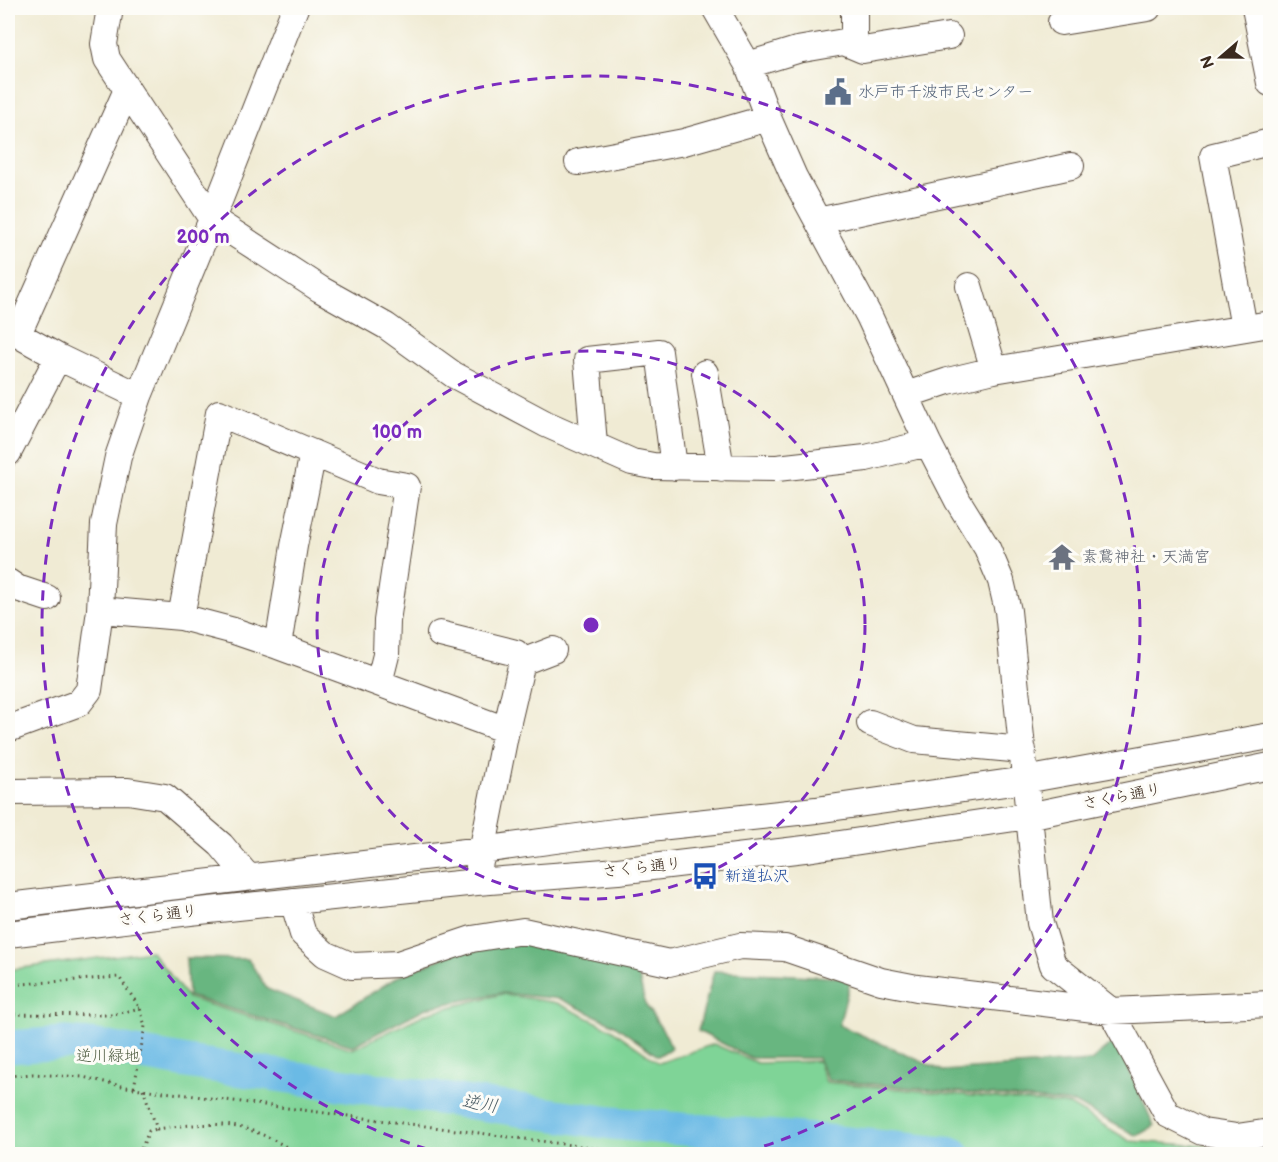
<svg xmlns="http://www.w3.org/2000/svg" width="1278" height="1162" viewBox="0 0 1278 1162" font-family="'Balsamiq Sans','Klee One',sans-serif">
<rect width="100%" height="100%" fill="#fdfcf7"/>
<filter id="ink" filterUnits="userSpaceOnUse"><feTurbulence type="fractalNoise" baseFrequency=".0167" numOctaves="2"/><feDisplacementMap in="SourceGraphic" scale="12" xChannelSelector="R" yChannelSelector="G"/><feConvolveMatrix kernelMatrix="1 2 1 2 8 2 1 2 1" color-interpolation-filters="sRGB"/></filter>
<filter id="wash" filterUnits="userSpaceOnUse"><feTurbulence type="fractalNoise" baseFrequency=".008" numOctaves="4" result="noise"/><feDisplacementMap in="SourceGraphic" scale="24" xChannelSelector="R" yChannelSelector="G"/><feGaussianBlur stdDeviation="1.35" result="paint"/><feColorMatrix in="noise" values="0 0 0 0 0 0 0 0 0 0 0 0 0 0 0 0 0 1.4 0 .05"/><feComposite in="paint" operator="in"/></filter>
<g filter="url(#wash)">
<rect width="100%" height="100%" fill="#f0ebd4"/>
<!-- green -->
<path fill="#7fd497" stroke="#5d7f5a" stroke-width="1.5" d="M151,951l37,47 165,51 74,-36 75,-19 55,9 54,26 48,34 55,-19 43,19 61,-2 8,21 244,23 60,36 108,7 32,-1v7h-1262v-184z"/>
<!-- forest -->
<path fill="#67b680" stroke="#51704f" stroke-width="1.5" d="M490,938l80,1 66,25 9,40 22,33 4,11 -13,8 -45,-32 -53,-25 -59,-6 -75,15 -73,38 -165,-50 -2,-38 62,1 19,30 69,27 61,-39z
M714,971l137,7 -12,47 104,46 148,-10 25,-21 38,86 -17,10 -63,-33 -246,-23 -10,-22h-67l-53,-27z"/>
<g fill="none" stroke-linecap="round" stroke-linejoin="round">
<!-- river -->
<path stroke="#6abae5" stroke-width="33" d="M8,1047l58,-4 31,3 96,17 418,60 215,18 128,13"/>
</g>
</g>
<g filter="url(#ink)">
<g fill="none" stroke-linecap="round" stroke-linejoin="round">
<defs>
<path id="minor" d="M110,8l-6,36 3,15 105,160 108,70 66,37 68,49 92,49 86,38 21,4 124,2 89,-10 62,-15
M715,8l33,57 20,53 26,59 75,139 59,127 30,58 29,47 14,33 7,30 32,312 13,42 58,46 56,103 36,18 34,5 33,-5
M854,8v38
M1255,8l15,75
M1061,22l87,-14
M748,65l49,-15 47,-8 19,8 86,-14
M578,162l106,-20 84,-24
M818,221l253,-55
M969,286l25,84
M1244,328l-31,-172 57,-14
M8,329l50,28 81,39
M18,334l108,-242
M705,373l16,95
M906,395l42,-14 46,-11 276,-46
M594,444l-7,-84 72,-8 15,115
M8,453l50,-96
M8,582l9,6 30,10
M100,610l81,7 53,14 44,15 228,84
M181,617l38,-204 159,68 29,5 -20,135 -1,34 -7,28
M440,634l76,19 6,9
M278,646l16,-100 19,-93
M870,723l44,17 109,10
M8,729l71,-26 10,-13 11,-80 4,-86 14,-67 21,-61 73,-177 83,-211
M8,792l120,-1 37,6 56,48 27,32
M479,867l27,-137 16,-68 31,-12
M293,901l10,33 22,20 27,12 46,-2 74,-25 51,-8 146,32 71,-17 45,2 96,33 36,7 194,23 159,-7
M8,906l474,-56 140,-19 194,-21 209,-30 245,-44
M8,934l182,-22 287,-30 141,-11 195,-23 215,-32 242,-50"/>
</defs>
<!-- minor casing -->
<use href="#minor" stroke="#564739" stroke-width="28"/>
<!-- path -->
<path stroke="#564739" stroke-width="3" stroke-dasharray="1.5 4.5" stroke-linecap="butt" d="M8,985l111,-8 21,31 5,18 -11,62
M8,1014l104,1 28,-7
M8,1076l24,-2 51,3 43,10 514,67
M143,1089l14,40c58,-8 90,-9 140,25
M139,1154l10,-23 8,-2
M430,1154h4"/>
<!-- minor -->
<use href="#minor" stroke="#fff" stroke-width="26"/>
</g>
</g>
<!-- distance rings -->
<g fill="none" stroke="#7b2cbf" stroke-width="3" stroke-dasharray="10 8">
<circle cx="591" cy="625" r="274"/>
<path d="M444 1154A549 549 0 1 1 738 1154"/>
</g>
<!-- icons -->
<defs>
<symbol id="civic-bare" viewBox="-9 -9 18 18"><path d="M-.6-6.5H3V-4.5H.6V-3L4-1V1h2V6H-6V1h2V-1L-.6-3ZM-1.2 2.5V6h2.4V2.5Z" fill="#5c6f8a" stroke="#fdfcf7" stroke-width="2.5" paint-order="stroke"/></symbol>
<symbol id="temple-bare" viewBox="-9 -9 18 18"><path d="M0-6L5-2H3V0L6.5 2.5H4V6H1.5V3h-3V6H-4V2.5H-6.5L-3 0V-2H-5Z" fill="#6b7280" stroke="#fdfcf7" stroke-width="2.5" paint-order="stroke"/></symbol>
<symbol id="bus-bare" viewBox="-9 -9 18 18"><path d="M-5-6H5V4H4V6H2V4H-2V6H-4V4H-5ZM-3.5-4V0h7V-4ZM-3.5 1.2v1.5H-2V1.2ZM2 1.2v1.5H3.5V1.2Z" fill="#1a4fb4" stroke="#fdfcf7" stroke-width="2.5" paint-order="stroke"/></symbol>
</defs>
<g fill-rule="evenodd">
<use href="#civic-bare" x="819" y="73" width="38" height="38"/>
<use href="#temple-bare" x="1043" y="538" width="38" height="38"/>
<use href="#bus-bare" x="686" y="857" width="38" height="38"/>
</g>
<g text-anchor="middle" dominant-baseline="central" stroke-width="6" stroke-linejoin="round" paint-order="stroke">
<!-- service labels -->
<g font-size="16" fill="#4e5e75" stroke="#fdfcf7" text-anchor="start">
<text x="858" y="92">水戸市千波市民センター</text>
</g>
<!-- worship labels -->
<g font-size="16" fill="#5b616d" stroke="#fdfcf7" text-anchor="start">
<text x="1082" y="557">素鵞神社・天満宮</text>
</g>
<!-- street labels -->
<g font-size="16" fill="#3b2a1e" stroke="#fdfcf7">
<text transform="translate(1122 797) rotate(-11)">さくら通り</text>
<text transform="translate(642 868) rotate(-6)">さくら通り</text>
<text transform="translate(158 916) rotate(-7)">さくら通り</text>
</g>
<!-- transit labels -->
<g font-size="16" fill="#164399" stroke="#fdfcf7" text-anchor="start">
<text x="725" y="876">新道払沢</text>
</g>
<!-- park labels -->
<g font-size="16" fill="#4f5d42" stroke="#fdfcf7">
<text x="108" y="1056">逆川緑地</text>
</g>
<!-- water labels -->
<g font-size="18" font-style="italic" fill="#4b5c64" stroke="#fdfcf7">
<text transform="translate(480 1104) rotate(9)">逆川</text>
</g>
</g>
<circle cx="591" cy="625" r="9" fill="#7b2cbf" stroke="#fdfcf7" stroke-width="3"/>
<g font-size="18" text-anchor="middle" font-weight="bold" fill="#7b2cbf" stroke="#fdfcf7" stroke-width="6" stroke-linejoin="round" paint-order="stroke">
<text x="203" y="243">200 m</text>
<text x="397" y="438">100 m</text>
</g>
<!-- margin -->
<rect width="1278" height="1162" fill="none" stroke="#fdfcf7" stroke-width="30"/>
<!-- north arrow -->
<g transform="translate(1221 57) rotate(250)" stroke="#fdfcf7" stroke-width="4.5" paint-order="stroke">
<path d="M0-4.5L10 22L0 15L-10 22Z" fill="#3b2a1e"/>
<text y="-9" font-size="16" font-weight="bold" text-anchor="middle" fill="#3b2a1e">N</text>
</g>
</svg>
